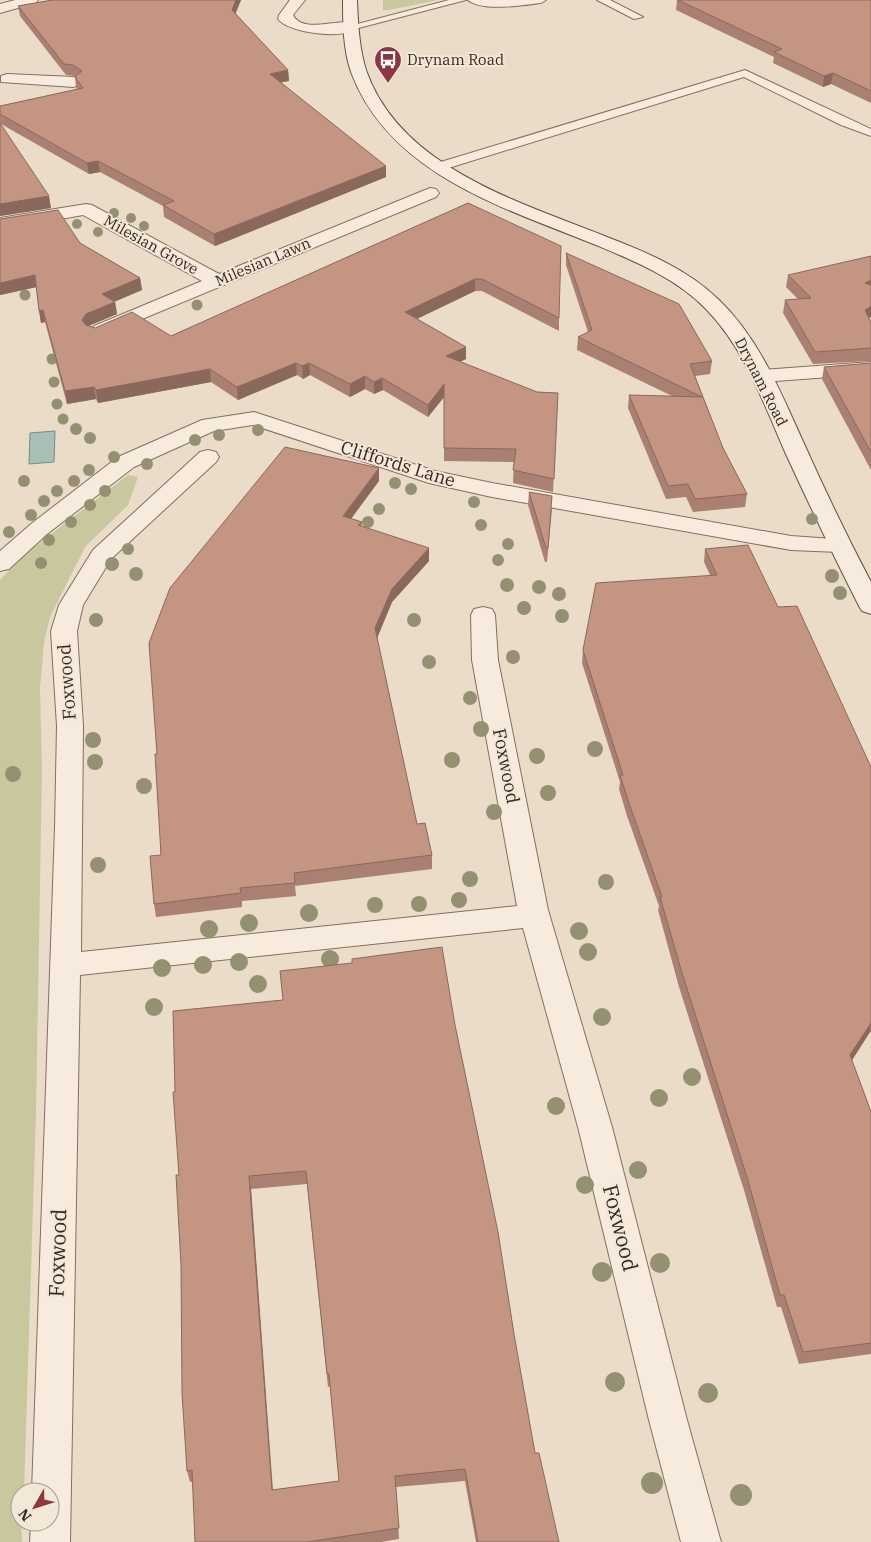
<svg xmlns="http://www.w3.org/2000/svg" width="871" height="1542" font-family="'IBM Plex Serif',serif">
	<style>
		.green { fill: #c8c79e }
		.water { fill: #aabfb6; stroke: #718d82 }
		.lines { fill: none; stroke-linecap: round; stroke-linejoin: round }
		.lane-casing { stroke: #856e60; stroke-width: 2 }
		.street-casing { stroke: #856e60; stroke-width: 2 }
		.secondary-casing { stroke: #675043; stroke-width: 2 }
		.lane { fill: #f6ebdc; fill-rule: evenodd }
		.street { fill: #f6ebdc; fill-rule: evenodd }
		.secondary { fill: #f6ebdc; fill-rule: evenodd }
		.tree { fill: #949072 }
		.wall { fill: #a98071; fill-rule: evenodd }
		.shaded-wall { fill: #8a685c }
		.building { fill: #c59583; stroke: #8a685c; fill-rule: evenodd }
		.labels { text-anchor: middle; stroke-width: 4; stroke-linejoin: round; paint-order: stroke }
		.far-poi-label { font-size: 15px; fill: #372922; stroke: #f3e7d8; text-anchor: start }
		.far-street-label { font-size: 15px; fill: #372922; stroke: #f3e7d8 }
		.street-label { font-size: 18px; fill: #372922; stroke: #f3e7d8 }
		.near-street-label { font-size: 21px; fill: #372922; stroke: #f3e7d8 }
	</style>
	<rect width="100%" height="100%" fill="#ebdcc9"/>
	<g class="green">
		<polygon points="383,0 438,0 389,10 383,10"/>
		<polygon points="128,475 138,477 128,505 85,547 50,617 44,642 40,688 42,770 36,1112 24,1492 20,1492 22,1542 0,1542 0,580 25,554"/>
	</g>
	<polygon class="water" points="55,431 54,462 29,464 30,433"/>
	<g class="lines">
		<defs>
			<g id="lane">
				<polygon points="449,0 466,0 351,30 346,27"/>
				<path d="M468 0H546L541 3C523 5 482 12 468 0Z"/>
				<polygon points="597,0 610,0 643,17 634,19"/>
				<polygon points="745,70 871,129 871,136 841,125 744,77 442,170 438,171 432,167 434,164"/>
			</g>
			<g id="street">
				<polygon points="15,0 38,0 36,3 0,13 0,4"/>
				<path d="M290 0H305L293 15C304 37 348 13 359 27 349 40 289 34 278 19L279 15Z"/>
				<polygon points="7,74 74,77 82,82 74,87 1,82 1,76"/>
				<polygon points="430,188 436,189 439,193 436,197 101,336 94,334 91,330 94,326 202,281 83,215 0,230 0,218 86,204 92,205 219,274"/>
				<polygon points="871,362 871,374 761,382 754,380 751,376 754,372 761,370"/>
				<polygon points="254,412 435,471 492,483 791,536 847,540 851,545 847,550 839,552 791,550 492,497 429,483 253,425 214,431 134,467 47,534 9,569 0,571 0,551 31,524 118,457 202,420"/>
				<polygon points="208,450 216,452 219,457 216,462 111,559 83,605 77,631 83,726 81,952 517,906 472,660 471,615 474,609 483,607 492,609 495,615 498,660 548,910 612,1127 687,1420 721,1542 681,1542 649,1420 578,1127 523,928 80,975 70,1542 30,1542 31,1522 50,1522 50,1492 32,1492 55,827 57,726 51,631 59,605 93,550 200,452"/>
			</g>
			<path id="secondary" d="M343 0H357C358 23 359 47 366 70 400 168 520 202 607 237 646 252 687 269 718 299 761 340 782 396 806 448 826 493 848 538 871 582V614L862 611 859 606C833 555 809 504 785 452 763 402 745 349 706 309 676 278 634 261 596 245 504 208 389 174 351 72 343 49 343 23 343 0Z"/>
		</defs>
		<use href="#lane" class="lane-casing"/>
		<use href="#street" class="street-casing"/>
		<use href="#secondary" class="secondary-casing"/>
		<use href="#lane" class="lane"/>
		<use href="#street" class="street"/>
		<use href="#secondary" class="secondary"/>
	</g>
	<g class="tree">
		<circle cx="114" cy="213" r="5"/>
		<circle cx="131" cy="218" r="5"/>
		<circle cx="77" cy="224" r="5"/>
		<circle cx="144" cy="226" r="5"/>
		<circle cx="98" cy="232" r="5"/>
		<circle cx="25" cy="295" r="5.5"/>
		<circle cx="197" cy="305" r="5.5"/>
		<circle cx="52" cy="359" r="5.5"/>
		<circle cx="54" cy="382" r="5.5"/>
		<circle cx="57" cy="404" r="5.5"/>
		<circle cx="63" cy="419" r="5.5"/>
		<circle cx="76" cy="429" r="6"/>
		<circle cx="258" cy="430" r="6"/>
		<circle cx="219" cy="435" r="6"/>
		<circle cx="90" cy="438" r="6"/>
		<circle cx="195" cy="440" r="6"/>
		<circle cx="114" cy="457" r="6"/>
		<circle cx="147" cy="464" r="6"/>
		<circle cx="89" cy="470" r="6"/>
		<circle cx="24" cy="481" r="6"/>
		<circle cx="74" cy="481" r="6"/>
		<circle cx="395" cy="483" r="6"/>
		<circle cx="411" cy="489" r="6"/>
		<circle cx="57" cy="491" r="6"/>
		<circle cx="105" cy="491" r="6"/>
		<circle cx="44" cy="501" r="6"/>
		<circle cx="474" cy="502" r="6"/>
		<circle cx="90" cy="505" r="6"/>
		<circle cx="379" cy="509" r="6"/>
		<circle cx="31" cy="515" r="6"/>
		<circle cx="812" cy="519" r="6"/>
		<circle cx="71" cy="522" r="6"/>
		<circle cx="368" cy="522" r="6"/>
		<circle cx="481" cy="525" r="6"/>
		<circle cx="9" cy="532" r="6"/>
		<circle cx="49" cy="540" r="6"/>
		<circle cx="508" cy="544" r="6"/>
		<circle cx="128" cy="549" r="6"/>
		<circle cx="498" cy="560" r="6"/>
		<circle cx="41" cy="563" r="6"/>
		<circle cx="112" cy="564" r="7"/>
		<circle cx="136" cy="574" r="7"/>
		<circle cx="832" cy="576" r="7"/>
		<circle cx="507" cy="585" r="7"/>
		<circle cx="539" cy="587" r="7"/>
		<circle cx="840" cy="593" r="7"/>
		<circle cx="559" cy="594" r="7"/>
		<circle cx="524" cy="608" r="7"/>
		<circle cx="562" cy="616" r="7"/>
		<circle cx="96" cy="620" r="7"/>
		<circle cx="414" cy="620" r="7"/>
		<circle cx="513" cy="657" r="7"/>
		<circle cx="429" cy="662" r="7"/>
		<circle cx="470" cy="698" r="7"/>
		<circle cx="481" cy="729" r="8"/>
		<circle cx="93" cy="740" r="8"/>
		<circle cx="595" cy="749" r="8"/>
		<circle cx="537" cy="756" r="8"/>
		<circle cx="452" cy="760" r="8"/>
		<circle cx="95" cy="762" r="8"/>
		<circle cx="13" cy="774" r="8"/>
		<circle cx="144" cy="786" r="8"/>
		<circle cx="548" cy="793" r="8"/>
		<circle cx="494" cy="812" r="8"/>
		<circle cx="98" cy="865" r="8"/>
		<circle cx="470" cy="879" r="8"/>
		<circle cx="606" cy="882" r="8"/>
		<circle cx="459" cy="900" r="8"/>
		<circle cx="419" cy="904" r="8"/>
		<circle cx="375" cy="905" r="8"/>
		<circle cx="309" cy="913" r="9"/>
		<circle cx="249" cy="923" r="9"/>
		<circle cx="209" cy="929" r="9"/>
		<circle cx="579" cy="931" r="9"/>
		<circle cx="588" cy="952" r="9"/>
		<circle cx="330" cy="959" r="9"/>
		<circle cx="239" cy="962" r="9"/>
		<circle cx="203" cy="965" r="9"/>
		<circle cx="162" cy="968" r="9"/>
		<circle cx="258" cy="984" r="9"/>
		<circle cx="154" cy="1007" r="9"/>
		<circle cx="602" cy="1017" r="9"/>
		<circle cx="692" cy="1077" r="9"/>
		<circle cx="659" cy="1098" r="9"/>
		<circle cx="556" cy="1106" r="9"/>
		<circle cx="638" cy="1170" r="9"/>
		<circle cx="585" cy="1185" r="9"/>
		<circle cx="660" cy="1263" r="10"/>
		<circle cx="602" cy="1272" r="10"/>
		<circle cx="615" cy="1382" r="10"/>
		<circle cx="708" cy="1393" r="10"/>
		<circle cx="652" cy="1483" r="11"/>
		<circle cx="741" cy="1495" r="11"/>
	</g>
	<g class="wall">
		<polygon points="52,0 241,0 235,13 288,70 289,81 281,82 386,177 215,246 164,217 163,206 100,172 89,174 1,124 51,208 0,216 0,106 77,89 76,88 75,77 76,76 66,75 20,16 18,6"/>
		<polygon points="677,0 871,0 871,103 831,84 823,87 773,63 774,57 676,10"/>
		<polygon points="468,203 559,318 559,331 482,291 475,291 417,319 466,347 466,359 460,362 537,392 558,393 553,492 513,483 514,462 444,461 444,397 428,417 383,390 374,394 365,389 350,397 310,375 303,379 297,375 238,400 211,382 98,403 96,399 67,404 45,322 41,323 36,287 0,295 80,243 140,278 142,290 114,302 115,302 117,314 89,326 95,328 171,336"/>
		<polygon points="566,253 712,361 710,374 695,376 723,448 747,494 745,507 693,512 686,497 666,499 628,408 629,395 672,396 577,350 578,337 588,332 566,265"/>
		<polygon points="788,275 869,318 871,322 871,361 813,364 783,313 785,300 798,299 786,287"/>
		<polygon points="871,363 871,470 822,379 824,367"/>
		<polygon points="379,481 351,519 362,522 362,526 429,561 392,602 377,637 417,824 432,855 432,869 295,886 296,896 242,901 242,907 156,917 154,904 161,855 157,754"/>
		<polygon points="529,492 552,509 547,562 545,562 528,505"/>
		<polygon points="705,549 778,607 871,767 871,1032 870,1032 852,1060 871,1112 871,1354 799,1364 781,1307 777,1307 744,1190 679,987 658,910 659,906 627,816 619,789 620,782 582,663 583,650 710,575 704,562"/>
		<path d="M283 1000 455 1025 535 1453 559 1542H476L465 1481 396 1487 399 1539 381 1542H195L193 1482H190L187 1471 179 1175 175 1092ZM307 1184 328 1387 330 1386 339 1481 273 1490 251 1189Z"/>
	</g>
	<g class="shaded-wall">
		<polygon points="236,0 241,0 233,20 232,10"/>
		<polygon points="288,70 289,81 271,84 270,74"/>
		<polygon points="833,73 831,84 823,87 824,76"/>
		<polygon points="98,161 100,172 89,174 87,163"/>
		<polygon points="386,166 386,177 215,246 214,234"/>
		<polygon points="49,196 51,208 0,216 0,204"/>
		<polygon points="35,275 37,287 0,295 0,283"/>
		<polygon points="140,278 142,290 104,306 102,294"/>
		<polygon points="475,279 475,291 406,324 405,312"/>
		<polygon points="871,280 871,291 865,283"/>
		<polygon points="115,302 117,314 88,326 84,332 82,320 86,314"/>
		<polygon points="871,306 871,317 862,322 865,310"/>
		<polygon points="43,310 45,322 41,323 39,311"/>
		<polygon points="466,347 466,359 446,368 446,356"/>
		<polygon points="296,363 297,375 238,400 237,387"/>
		<polygon points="309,363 310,375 303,379 302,366"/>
		<polygon points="210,369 211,382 98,403 96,390"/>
		<polygon points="365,376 365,389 350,397 350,384"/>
		<polygon points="382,378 383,390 374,394 374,382"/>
		<polygon points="444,384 444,397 428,417 428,405"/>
		<polygon points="94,387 96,399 67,404 65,391"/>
		<polygon points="379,468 379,481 343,529 343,516"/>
		<polygon points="429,548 429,561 392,602 376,641 375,628 392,589"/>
		<polygon points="871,1023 870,1032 847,1068 850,1055"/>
		<polygon points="249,1176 251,1189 273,1501 272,1490"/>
	</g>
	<g class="building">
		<polygon points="52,0 236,0 232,10 288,70 270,74 386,166 214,234 163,205 174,201 98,161 87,163 0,114 0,106 83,88 75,77 82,71 73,65 64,64 18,6"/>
		<polygon points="678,0 871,0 871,91 833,73 824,76 774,52 782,49"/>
		<polygon points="0,123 49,196 0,204"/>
		<polygon points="468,203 561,246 559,318 482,279 475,279 405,312 466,347 446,356 537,392 558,393 554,479 513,470 516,449 444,448 444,384 428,405 382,378 374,382 365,376 350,384 309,363 302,366 296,363 237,387 210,369 96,390 94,387 65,391 43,310 39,311 35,275 0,283 0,219 58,210 80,243 140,278 102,294 115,302 86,314 82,320 86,325 95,328 132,312 171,336"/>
		<polygon points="566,253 679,304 712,361 690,364 723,448 747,494 695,499 688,484 668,486 629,395 702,397 578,337 592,330"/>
		<polygon points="871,256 871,280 865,283 871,285 871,306 865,310 871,322 871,348 815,352 785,300 811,298 788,275"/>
		<polygon points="871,363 871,452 824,367"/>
		<polygon points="285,447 379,468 343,516 362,522 358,525 429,548 392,589 375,628 417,824 425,823 432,855 294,873 295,883 240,888 241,893 154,904 150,856 161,855 155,754 157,754 149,643 170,588"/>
		<polygon points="529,492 552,496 548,548 546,548"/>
		<polygon points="748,545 778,607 797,606 871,767 871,1023 850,1055 871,1112 871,1343 803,1352 784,1295 780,1295 747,1177 682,973 660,897 662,897 629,803 620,775 623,775 583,650 596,583 717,575 705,549"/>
		<path d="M442 947 455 1025 498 1232 514 1334 535 1453H539L559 1542H478L465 1469 395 1476 399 1528 307 1542H195L192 1470 187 1471 182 1393 181 1265 176 1175H179L173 1092H175L173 1011 283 1000 280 971 352 963V959ZM306 1171 327 1374H329L339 1481 272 1490 249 1176Z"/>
	</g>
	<defs>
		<symbol id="bus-pin" viewBox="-11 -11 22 30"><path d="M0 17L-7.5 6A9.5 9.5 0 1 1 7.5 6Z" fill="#8e3542" stroke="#f3e7d8"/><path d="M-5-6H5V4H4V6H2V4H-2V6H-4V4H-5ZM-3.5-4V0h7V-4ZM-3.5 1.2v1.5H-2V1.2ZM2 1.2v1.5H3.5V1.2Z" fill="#fff"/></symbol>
	</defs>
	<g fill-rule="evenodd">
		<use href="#bus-pin" x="372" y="44" width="32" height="43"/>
	</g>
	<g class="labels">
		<g class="far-poi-label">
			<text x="407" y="65">Drynam Road</text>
		</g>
		<g class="far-street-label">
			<text transform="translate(151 245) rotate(29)" y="5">Milesian Grove</text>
			<text transform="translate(263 262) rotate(-23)" y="5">Milesian Lawn</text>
			<text transform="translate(761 382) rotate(63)" y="5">Drynam Road</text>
		</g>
		<g class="street-label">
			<text transform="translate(398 464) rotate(17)" y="6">Cliffords Lane</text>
			<text transform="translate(67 682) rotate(-94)" y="6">Foxwood</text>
			<text transform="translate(506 766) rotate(79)" y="6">Foxwood</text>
		</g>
		<g class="near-street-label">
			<text transform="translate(620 1228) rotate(76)" y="7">Foxwood</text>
			<text transform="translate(58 1253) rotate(-88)" y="7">Foxwood</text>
		</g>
	</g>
	<g transform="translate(35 1507) rotate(231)"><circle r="24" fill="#f3e7d8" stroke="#a89b8f"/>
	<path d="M0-4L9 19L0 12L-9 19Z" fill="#8e3542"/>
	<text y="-8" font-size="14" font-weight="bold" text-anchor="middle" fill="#372922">N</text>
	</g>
</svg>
